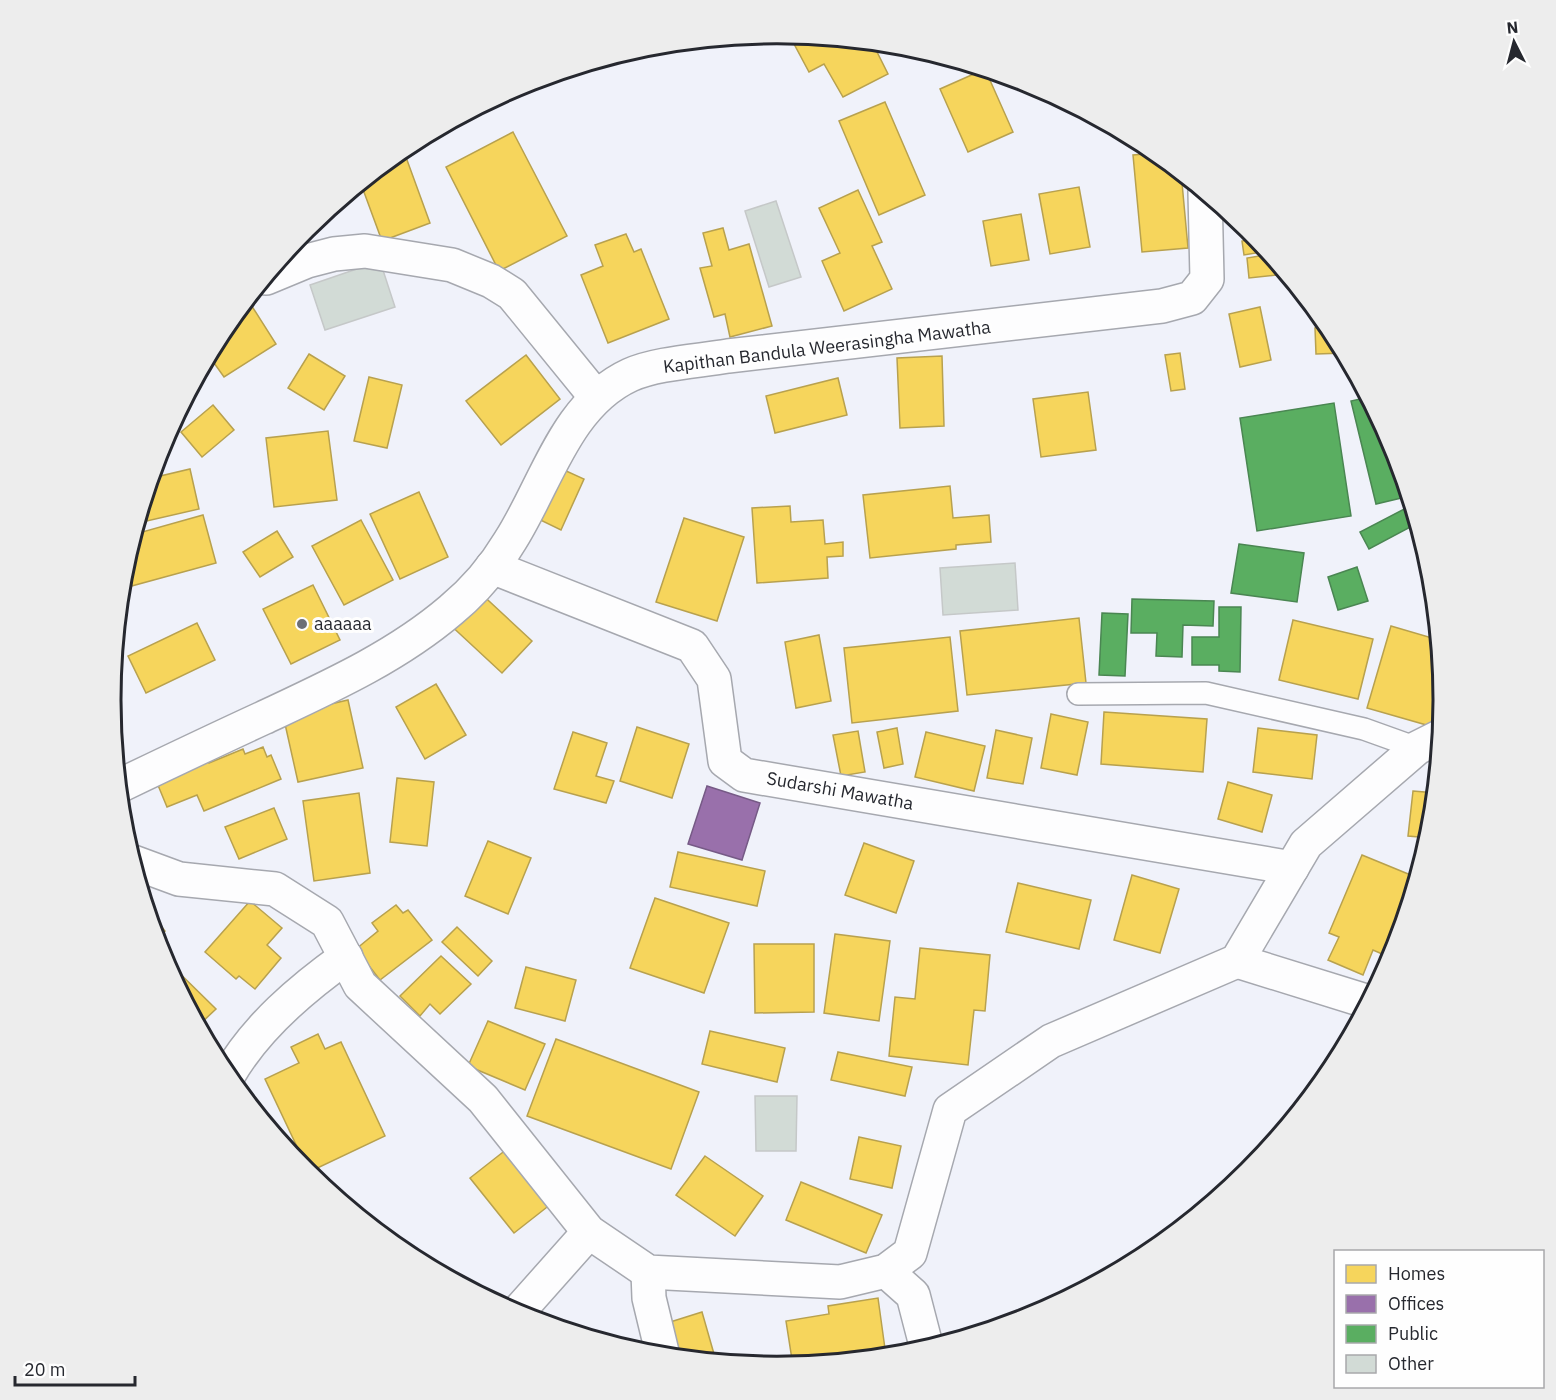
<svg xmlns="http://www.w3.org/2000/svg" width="1556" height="1400" font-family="'IBM Plex Sans',sans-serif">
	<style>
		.homes { fill: #f6d55c; stroke: #b8a14e; stroke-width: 1.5 }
		.offices { fill: #9970ab; stroke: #765a86; stroke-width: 1.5 }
		.public { fill: #5aae61; stroke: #4a8652; stroke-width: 1.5 }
		.building { fill: #d2dbd6; stroke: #c5c8c8; stroke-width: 1.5 }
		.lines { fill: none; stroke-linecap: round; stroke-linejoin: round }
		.service-casing { stroke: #a6a8af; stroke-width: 24 }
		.minor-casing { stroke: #a6a8af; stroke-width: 36 }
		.service { stroke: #fdfdfe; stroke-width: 21 }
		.minor { stroke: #fdfdfe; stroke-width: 33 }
		.poi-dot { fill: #6d6f76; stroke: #fefefe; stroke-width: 2 }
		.labels { text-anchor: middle; stroke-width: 6; stroke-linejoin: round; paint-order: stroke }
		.street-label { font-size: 18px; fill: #26282f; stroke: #fefefe }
		.poi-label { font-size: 18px; fill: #26282f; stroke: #fefefe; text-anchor: start }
		.rim { fill: none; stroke: #26282f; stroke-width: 3 }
	</style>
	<rect width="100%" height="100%" fill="#f0f2fa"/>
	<g class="homes">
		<polygon points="804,36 872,42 888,74 843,97 824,64 809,72 793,42"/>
		<polygon points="985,69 1013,132 968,152 940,89"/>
		<polygon points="885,102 925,195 879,215 839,121"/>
		<polygon points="513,132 567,236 499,271 446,167"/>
		<polygon points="403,149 430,223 382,241 361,184"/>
		<polygon points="1157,153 1181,172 1188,248 1142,252 1133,155"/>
		<polygon points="1079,187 1090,247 1050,254 1039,194"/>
		<polygon points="858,190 882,242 872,246 892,289 844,311 822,261 840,253 819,208"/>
		<polygon points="1225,208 1237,218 1226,219"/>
		<polygon points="1021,214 1029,260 991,266 983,221"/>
		<polygon points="723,228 729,250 749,244 772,326 730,337 725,314 714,317 700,268 712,266 703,233"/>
		<polygon points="626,234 634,252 641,249 669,319 608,343 581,275 603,266 595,245"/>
		<polygon points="1258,238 1268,251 1244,255 1242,241"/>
		<polygon points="1271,254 1287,274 1249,278 1247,258"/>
		<polygon points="248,300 276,344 224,377 209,356 224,329"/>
		<polygon points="1260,307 1271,360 1240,367 1229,314"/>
		<polygon points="1331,327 1345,353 1316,354 1315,328"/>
		<polygon points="1180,353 1185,389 1171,391 1165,355"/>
		<polygon points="309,354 345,376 324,410 288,388"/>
		<polygon points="526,355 560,399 501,445 466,401"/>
		<polygon points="942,356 944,426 900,428 897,358"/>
		<polygon points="369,377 402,385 387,448 354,441"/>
		<polygon points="838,378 847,415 775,433 766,396"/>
		<polygon points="1088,392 1096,450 1041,457 1033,399"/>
		<polygon points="213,405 234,430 202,457 181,432"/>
		<polygon points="328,431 337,500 274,507 266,438"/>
		<polygon points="553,465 584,479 561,530 530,515"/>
		<polygon points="190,469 199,509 138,523 152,478"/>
		<polygon points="950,486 953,518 989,515 991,542 956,545 956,549 870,558 863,495"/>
		<polygon points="419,492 448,557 400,579 370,514"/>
		<polygon points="790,506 791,522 823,520 825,544 843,542 843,556 827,557 828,578 757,583 752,508"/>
		<polygon points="203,515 216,563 128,587 124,570 135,534"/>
		<polygon points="684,518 744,537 717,621 656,602"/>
		<polygon points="361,520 393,580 344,605 312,546"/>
		<polygon points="277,531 293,557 260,577 243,552"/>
		<polygon points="313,585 340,640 291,664 263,609"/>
		<polygon points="476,589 532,641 502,673 446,621"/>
		<polygon points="1079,618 1086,683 967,695 960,631"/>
		<polygon points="1293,620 1373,639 1358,699 1279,680"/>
		<polygon points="197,623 215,660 146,693 128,656"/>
		<polygon points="1391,626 1439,640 1443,681 1430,726 1367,708"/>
		<polygon points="819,635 831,701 796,708 785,642"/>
		<polygon points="950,637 958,711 852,723 844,648"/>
		<polygon points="436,684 466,735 425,759 396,707"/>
		<polygon points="348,700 363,768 298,782 283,715"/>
		<polygon points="1104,712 1207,719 1203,772 1101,764"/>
		<polygon points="1051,714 1088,722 1077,775 1041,768"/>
		<polygon points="637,727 689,744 672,798 620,781"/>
		<polygon points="897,728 903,764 884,768 877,732"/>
		<polygon points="1258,728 1317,735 1312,779 1253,772"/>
		<polygon points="996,730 1032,738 1023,784 987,778"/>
		<polygon points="858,731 865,772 841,776 833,735"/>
		<polygon points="573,732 607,743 596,776 614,781 606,803 554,789"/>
		<polygon points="926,732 985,746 974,791 915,777"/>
		<polygon points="263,747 267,757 271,755 281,779 204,811 197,795 167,807 155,778 205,756 209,763 243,749 245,754"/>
		<polygon points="397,778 434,782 427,846 390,842"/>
		<polygon points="1228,782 1272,795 1262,832 1218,819"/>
		<polygon points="1413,791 1436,793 1430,838 1408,836"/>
		<polygon points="359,793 370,873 314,881 303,801"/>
		<polygon points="274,808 287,839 239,859 225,827"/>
		<polygon points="488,841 531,858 508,914 465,896"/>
		<polygon points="864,843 914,861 896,913 845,895"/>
		<polygon points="678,852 765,871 757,906 670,887"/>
		<polygon points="1362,855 1418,878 1406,917 1389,957 1373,950 1363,975 1328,960 1339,937 1329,933"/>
		<polygon points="1132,875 1179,889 1160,953 1114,940"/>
		<polygon points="1018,883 1091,900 1079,949 1006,932"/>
		<polygon points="655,898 729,923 704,993 630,968"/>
		<polygon points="250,901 282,928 267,945 281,958 255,989 239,976 236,979 205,952"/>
		<polygon points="396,905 403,913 408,910 432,940 380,980 356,949 378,931 372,923"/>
		<polygon points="147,908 165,931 156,937"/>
		<polygon points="457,927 492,961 478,976 442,942"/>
		<polygon points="835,934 890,941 879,1021 824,1013"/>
		<polygon points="754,944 814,944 814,1012 755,1013"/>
		<polygon points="920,948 990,955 985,1011 974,1010 968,1065 889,1056 895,997 915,999"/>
		<polygon points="441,956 471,984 440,1014 430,1004 420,1016 400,996"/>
		<polygon points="163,957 216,1009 199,1025"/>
		<polygon points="526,967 576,980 565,1021 515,1008"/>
		<polygon points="488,1021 545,1044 525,1090 468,1066"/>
		<polygon points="710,1031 785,1048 777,1082 702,1064"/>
		<polygon points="318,1034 325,1049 341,1042 385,1136 309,1172 265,1079 299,1063 291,1047"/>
		<polygon points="556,1039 699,1092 671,1169 527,1116"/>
		<polygon points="838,1052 912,1067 905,1096 831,1080"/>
		<polygon points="859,1137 901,1146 892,1188 850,1179"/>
		<polygon points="507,1149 551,1204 514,1233 470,1178"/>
		<polygon points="705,1156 763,1196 735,1236 676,1195"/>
		<polygon points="801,1182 882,1215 866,1253 786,1220"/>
		<polygon points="878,1298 886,1356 793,1366 786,1321 829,1314 828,1306"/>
		<polygon points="702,1312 716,1361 677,1357 667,1323"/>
	</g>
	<polygon class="offices" points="707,786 760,803 742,860 688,844"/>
	<g class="public">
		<polygon points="1369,397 1394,445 1410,496 1376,504 1351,401"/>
		<polygon points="1334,403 1351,516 1257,531 1240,418"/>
		<polygon points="1412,505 1418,523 1369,549 1360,532"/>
		<polygon points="1239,544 1304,553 1297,602 1231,593"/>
		<polygon points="1357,567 1368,601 1338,610 1328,577"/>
		<polygon points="1132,599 1214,601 1213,626 1183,625 1182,657 1156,656 1157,633 1131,633"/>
		<polygon points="1219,607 1241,607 1240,672 1219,671 1219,665 1192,665 1192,637 1219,637"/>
		<polygon points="1102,613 1128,614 1125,676 1099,675"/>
	</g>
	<g class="building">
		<polygon points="776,201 801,277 769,287 745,211"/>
		<polygon points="380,261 395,307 325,330 310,285"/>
		<polygon points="1015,563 1018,610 943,615 940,568"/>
		<polygon points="755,1096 797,1096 796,1151 756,1151"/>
	</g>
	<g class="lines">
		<defs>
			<polyline id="service" points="1078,694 1206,693 1364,729 1417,748"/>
			<g id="minor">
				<polyline points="266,278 307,261 334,254 365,251 452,265 491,281 512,294 596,397"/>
				<polyline points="492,567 692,646 714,679 725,761 744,775 1292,868"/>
				<path d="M119 786C167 763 215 740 263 718 329 687 396 657 451 610 474 591 495 566 510 541 546 485 565 405 630 375 657 363 699 361 728 356L1162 306 1192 298 1207 279 1205 192"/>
				<polyline points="133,862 179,879 275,889 327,922 360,985 483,1099 589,1232 648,1272 840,1282 886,1271 910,1253 950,1110 1051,1041 1237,961 1306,844 1417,748 1441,736"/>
				<polyline points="1237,961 1369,1002"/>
				<path d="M228 1076C255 1028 301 989 346 957"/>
				<polyline points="886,1271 913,1295 927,1349"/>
				<polyline points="648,1272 649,1298 663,1356"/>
				<polyline points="517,1313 589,1232"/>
			</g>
		</defs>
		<use href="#service" class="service-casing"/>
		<use href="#minor" class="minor-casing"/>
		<use href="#service" class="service"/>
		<use href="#minor" class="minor"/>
	</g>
	<circle class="poi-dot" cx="302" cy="624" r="6"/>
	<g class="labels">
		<g class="street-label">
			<text transform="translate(827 347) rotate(-7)" y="6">Kapithan Bandula Weerasingha Mawatha</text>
			<text transform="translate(840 791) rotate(10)" y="6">Sudarshi Mawatha</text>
		</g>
		<g class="poi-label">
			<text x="314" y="630">aaaaaa</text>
		</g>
	</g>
	<path d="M0 0H1556V1400H0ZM121 700a656 656 0 1 1 1312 0a656 656 0 1 1-1312 0Z" fill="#ededed" fill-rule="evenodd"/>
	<path class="rim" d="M121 700a656 656 0 1 1 1312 0a656 656 0 1 1-1312 0Z"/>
	<rect x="1334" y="1250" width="210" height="138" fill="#fefefe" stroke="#a8a8ab" stroke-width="1.5"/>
	<rect x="1346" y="1265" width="30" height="18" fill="#f6d55c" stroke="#a8a8ab" stroke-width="1.5"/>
	<text x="1388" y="1280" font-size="18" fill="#26282f">Homes</text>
	<rect x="1346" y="1295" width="30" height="18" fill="#9970ab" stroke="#a8a8ab" stroke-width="1.5"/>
	<text x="1388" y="1310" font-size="18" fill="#26282f">Offices</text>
	<rect x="1346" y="1325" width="30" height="18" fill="#5aae61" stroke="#a8a8ab" stroke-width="1.5"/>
	<text x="1388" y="1340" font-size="18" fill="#26282f">Public</text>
	<rect x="1346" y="1355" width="30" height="18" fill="#d2dbd6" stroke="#a8a8ab" stroke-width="1.5"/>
	<text x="1388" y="1370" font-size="18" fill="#26282f">Other</text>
	<g transform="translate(1514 42) rotate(354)" stroke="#fefefe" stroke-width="4.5" paint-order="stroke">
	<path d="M0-4.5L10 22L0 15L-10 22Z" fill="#26282f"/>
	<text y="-9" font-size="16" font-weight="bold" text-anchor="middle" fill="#26282f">N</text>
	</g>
	<path d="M15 1376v9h120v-9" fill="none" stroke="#26282f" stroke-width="3"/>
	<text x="24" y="1376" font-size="18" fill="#26282f" stroke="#fefefe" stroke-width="4.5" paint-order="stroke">20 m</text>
</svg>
